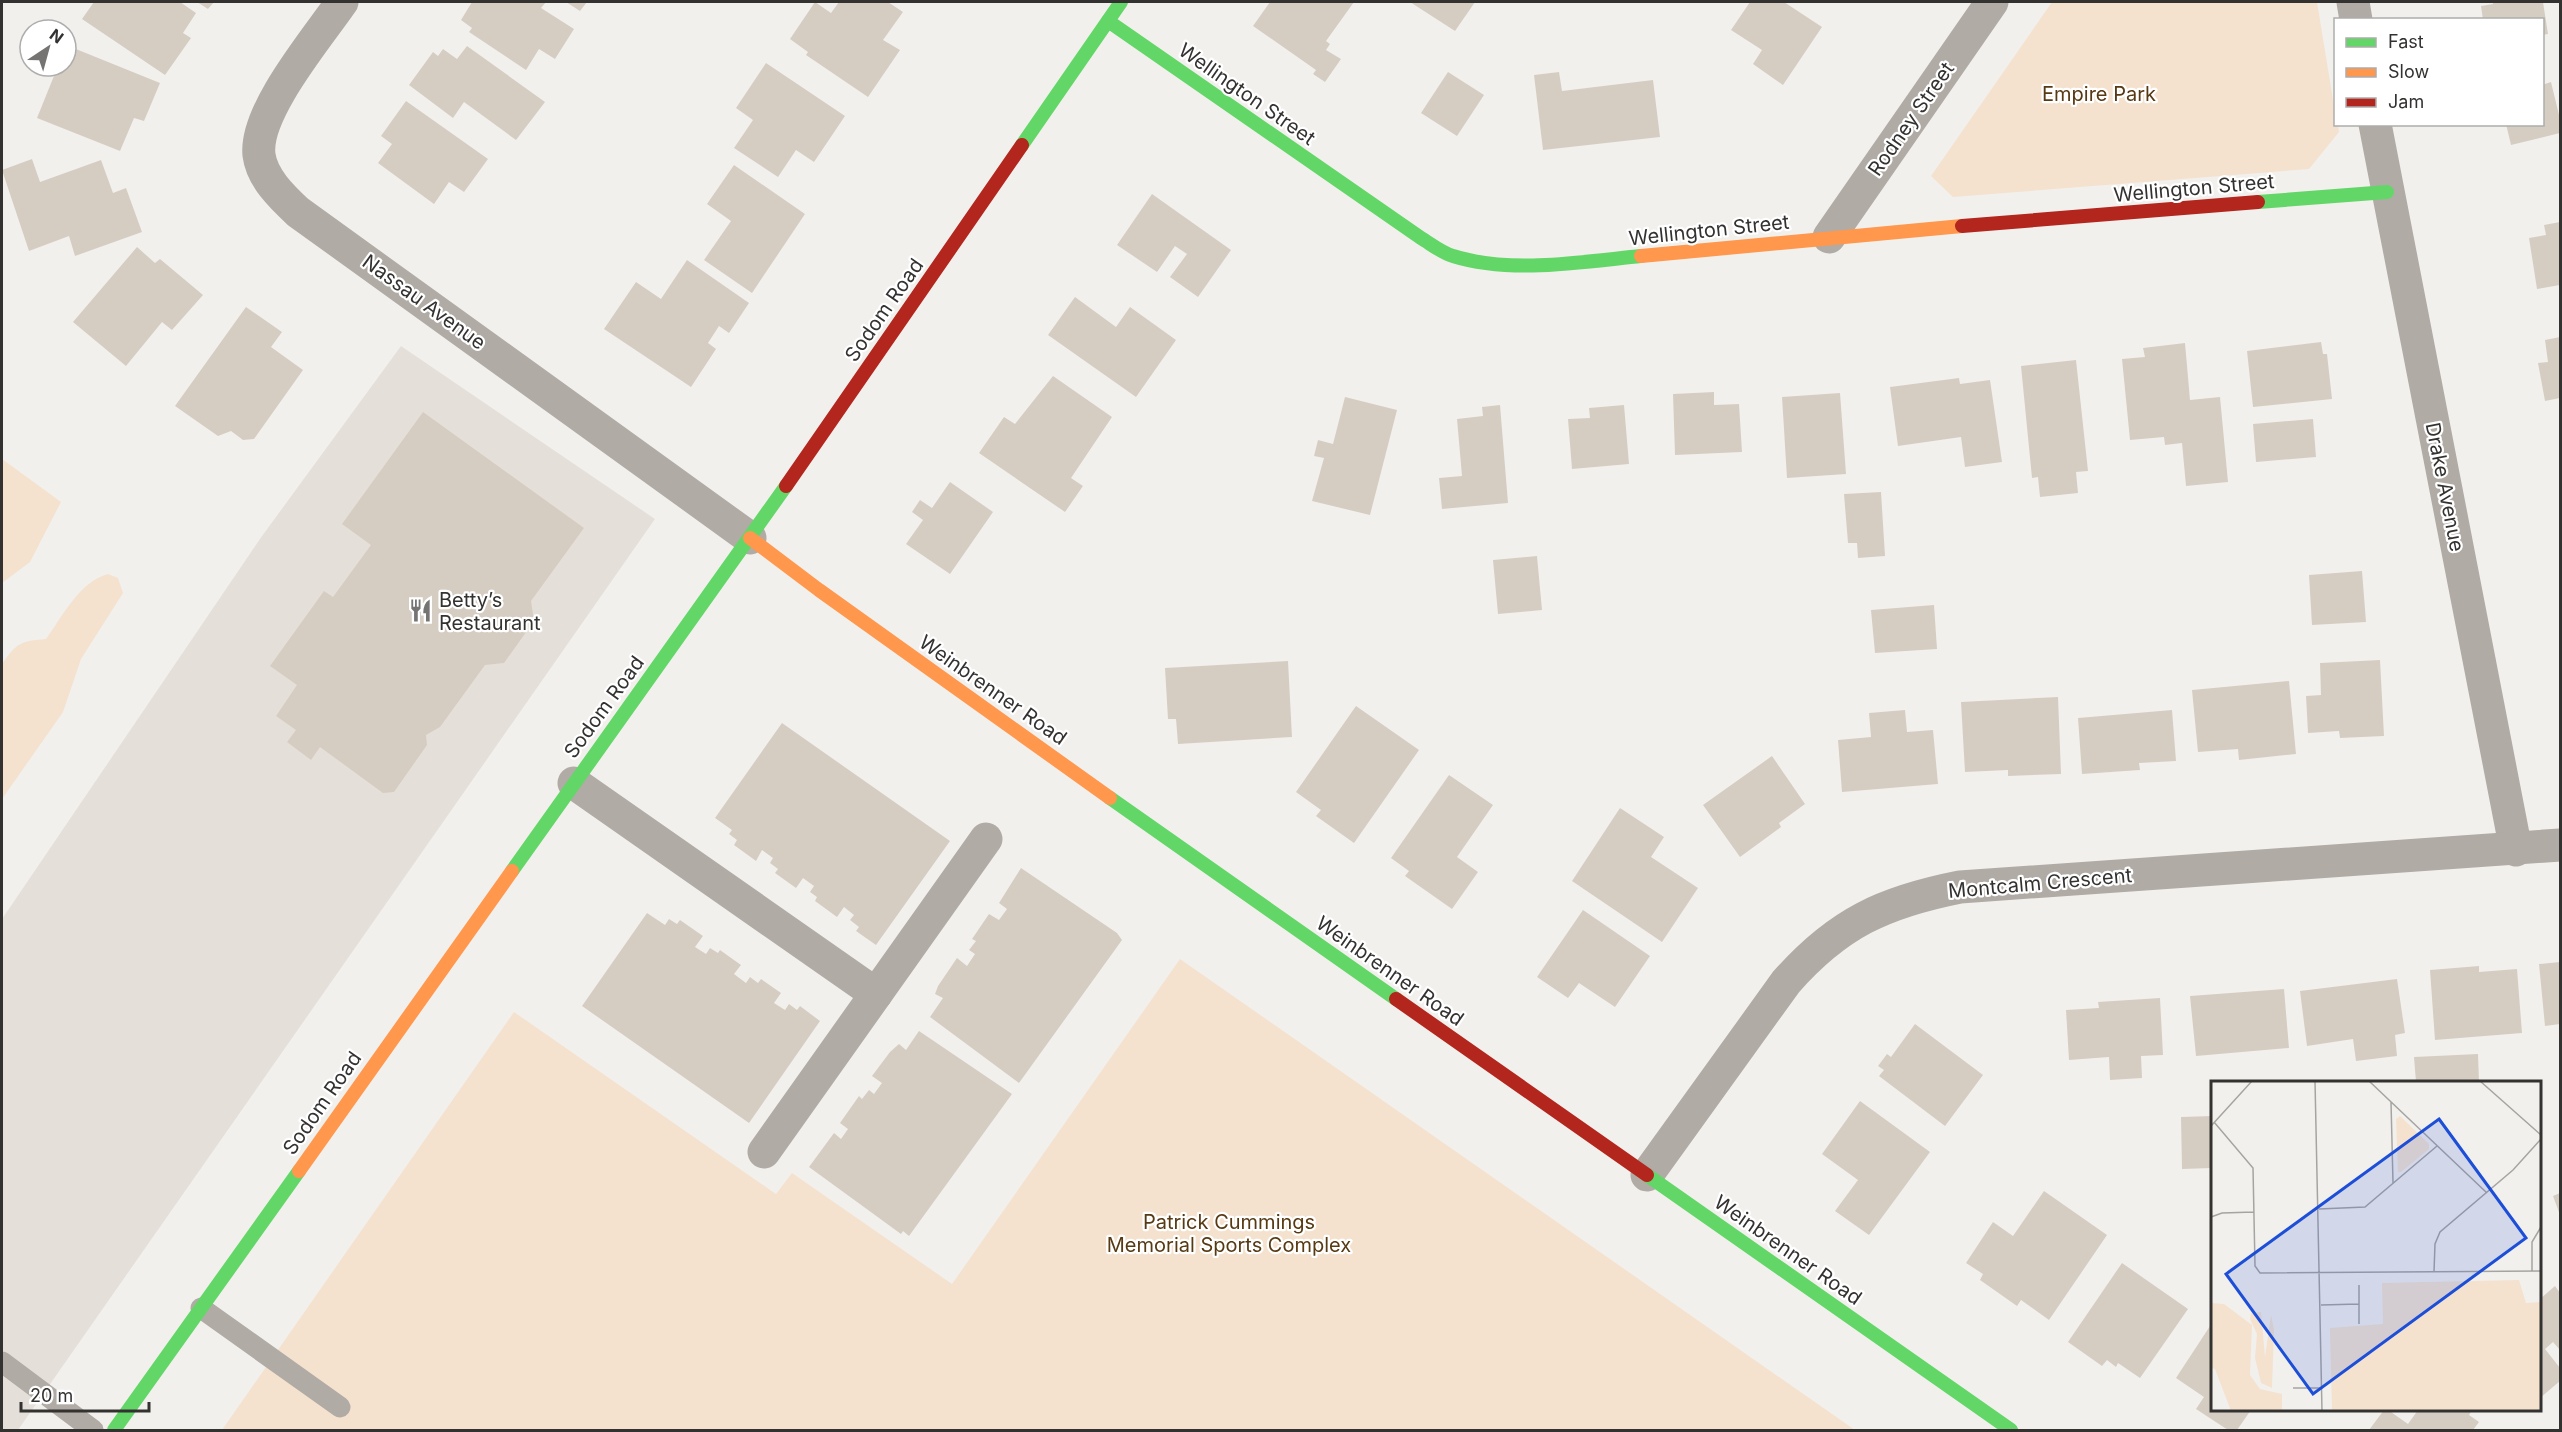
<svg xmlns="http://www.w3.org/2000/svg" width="2562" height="1432" font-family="Inter,sans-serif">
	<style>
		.built { fill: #e5dfd9 }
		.green { fill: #f4e2cf }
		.building { fill: #d6cdc2 }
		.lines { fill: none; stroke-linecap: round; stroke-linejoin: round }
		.lane { stroke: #b1aba5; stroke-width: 21 }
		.street { stroke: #b1aba5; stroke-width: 33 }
		.fast { stroke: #63d668; stroke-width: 14 }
		.slow { stroke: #ff974d; stroke-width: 14 }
		.jam { stroke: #b3261e; stroke-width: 14 }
		.labels { text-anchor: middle; stroke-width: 4.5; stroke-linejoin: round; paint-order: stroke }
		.street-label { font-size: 20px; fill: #333231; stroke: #fff }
		.park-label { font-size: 20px; fill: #573912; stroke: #fff }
		.poi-label { font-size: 20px; fill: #333231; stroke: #fff; text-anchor: start }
		.inset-road { fill: none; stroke: #a6a4a2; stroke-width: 1.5 }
		.view { fill: #1d4ed8; fill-opacity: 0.15; stroke: #1d4ed8; stroke-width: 3 }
		.inset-edge { fill: none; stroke: #333231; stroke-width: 3 }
	</style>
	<rect width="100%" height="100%" fill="#f2f0ed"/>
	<polygon class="built" points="401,346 655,519 18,1430 2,1430 2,919 262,536"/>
	<g class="green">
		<polygon points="2052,2 2317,2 2335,112 2336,124 2338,125 2339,132 2309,169 1953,197 1931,176"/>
		<polygon points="2,459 61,502 30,562 2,583"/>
		<path d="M108 574 118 578 123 593 81 659 63 712 2 799V664C17 643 20 641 46 639 62 617 80 581 108 574Z"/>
		<polygon points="1180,959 1855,1430 222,1430 514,1012 776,1194 792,1173 952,1284"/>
	</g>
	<g class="building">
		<polygon points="94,2 180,2 196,13 183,33 191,38 165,75 82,19"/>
		<polygon points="197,2 214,2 208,9"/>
		<polygon points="472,2 546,2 541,8 574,29 555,59 539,49 526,70 469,32 472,28 461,20"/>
		<polygon points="566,2 587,2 580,11"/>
		<polygon points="815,2 831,13 839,2 888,2 903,12 883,40 900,50 868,97 806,55 808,52 790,39"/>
		<polygon points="1270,2 1354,2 1326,41 1330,44 1326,50 1341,59 1325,82 1313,74 1316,70 1253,26"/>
		<polygon points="1410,2 1475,2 1455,31"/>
		<polygon points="1750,2 1784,2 1822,27 1783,85 1753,64 1762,50 1731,30"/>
		<polygon points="2493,2 2543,2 2548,34 2542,35 2542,20 2483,20 2481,6 2493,4"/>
		<polygon points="66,45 160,83 144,121 134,118 120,151 37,118 58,66 66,66"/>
		<polygon points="467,46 545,102 516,140 464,102 453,118 409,85 433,52 438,56 443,49 457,59"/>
		<polygon points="766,63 845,116 814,162 796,150 778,177 734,148 753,120 736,108"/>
		<polygon points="1448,72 1484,95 1457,136 1421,113"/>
		<polygon points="1559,72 1562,91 1653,80 1660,137 1543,150 1534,75"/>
		<polygon points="2551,82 2560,119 2560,133 2511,145 2506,124 2542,124 2542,85"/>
		<polygon points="406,101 488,159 464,192 449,182 434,204 378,163 392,144 381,136"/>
		<polygon points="32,159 40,182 101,160 113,193 126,188 142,232 75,256 69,236 29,251 2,170"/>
		<polygon points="734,165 805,214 752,293 704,260 731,221 707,204"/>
		<polygon points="1152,194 1231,250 1198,297 1170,277 1187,254 1175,246 1157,272 1117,245"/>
		<polygon points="2560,222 2560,285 2537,289 2529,238 2546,235 2544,225"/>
		<polygon points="137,247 155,263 160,259 203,295 172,330 162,322 126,366 73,322"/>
		<polygon points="687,260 749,303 729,333 719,326 708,343 716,349 691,387 604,329 636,282 661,299"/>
		<polygon points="1075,297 1116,327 1130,307 1176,340 1136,397 1048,335"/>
		<polygon points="246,307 282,332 271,347 303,370 254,439 243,440 231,431 218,436 175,406"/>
		<polygon points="2560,337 2560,398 2545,401 2538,363 2548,362 2545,340"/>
		<polygon points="2321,342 2323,354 2327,354 2332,399 2253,407 2247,351"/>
		<polygon points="2185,343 2190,400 2220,397 2228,482 2186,486 2182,443 2165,445 2164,437 2130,440 2122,359 2145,357 2143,348"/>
		<polygon points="2076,360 2088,471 2076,472 2078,493 2040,497 2038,477 2032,478 2021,366"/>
		<polygon points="1053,376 1112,417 1071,478 1083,486 1065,512 979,453 1004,417 1015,424"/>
		<polygon points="1959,378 1960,384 1990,380 2002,462 1965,467 1961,437 1898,446 1890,387"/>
		<polygon points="1714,392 1714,405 1739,404 1742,452 1675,455 1673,394"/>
		<polygon points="1840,393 1846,474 1787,478 1782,397"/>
		<polygon points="1345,397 1397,410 1370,515 1312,501 1324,458 1314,456 1318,440 1333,444"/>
		<polygon points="1500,405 1508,503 1442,509 1439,478 1462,476 1457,419 1483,416 1482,407"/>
		<polygon points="1624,405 1629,464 1572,469 1568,419 1590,418 1589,408"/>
		<polygon points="423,412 584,528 531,601 534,621 504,663 485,665 440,727 426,735 427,745 394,792 383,793 320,747 311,760 287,742 296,730 276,716 297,685 270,666 324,591 333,597 371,545 342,524"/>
		<polygon points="2313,419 2316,457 2256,462 2253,424"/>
		<polygon points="950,482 993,512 950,574 906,544 923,520 912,512 920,500 932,508"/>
		<polygon points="1881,492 1885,556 1858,558 1857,543 1848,543 1844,494"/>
		<polygon points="1537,556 1542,610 1498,614 1493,560"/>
		<polygon points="2362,571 2366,622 2312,625 2309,575"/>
		<polygon points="1934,605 1937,649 1875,653 1871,610"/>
		<polygon points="2380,660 2384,736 2340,738 2339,731 2308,733 2306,696 2321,695 2320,663"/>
		<polygon points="1288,661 1292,737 1178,744 1176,719 1168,719 1165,668"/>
		<polygon points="2289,681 2296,754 2239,760 2238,749 2198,752 2192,690"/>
		<polygon points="2058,697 2061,774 2008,776 2008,770 1965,772 1961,702"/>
		<polygon points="1356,706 1419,750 1354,843 1316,816 1321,810 1296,792"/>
		<polygon points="1905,710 1907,732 1933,730 1938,784 1842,792 1838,740 1871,737 1869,713"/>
		<polygon points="2172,710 2176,761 2139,763 2140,770 2082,774 2078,718"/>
		<polygon points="782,723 950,841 876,945 856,931 859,927 850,920 854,915 844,907 837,917 815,901 817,897 810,892 814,886 803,878 796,888 775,873 778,869 770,863 773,858 762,850 756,861 734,845 737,840 729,834 732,830 715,818"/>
		<polygon points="1772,756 1805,804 1779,823 1781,827 1740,857 1703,805"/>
		<polygon points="1449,775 1493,805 1457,857 1478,872 1452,909 1405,876 1409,871 1391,858"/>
		<polygon points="1620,808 1664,837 1651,857 1698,888 1662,942 1572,881"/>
		<polygon points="1021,868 1117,933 1122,940 1019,1083 930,1017 943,998 935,994 938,986 957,958 967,966 975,954 969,950 976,941 972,939 989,914 999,920 1007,909 999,903"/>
		<polygon points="1583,910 1650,956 1615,1007 1579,983 1568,998 1537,977"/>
		<polygon points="647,913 665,925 669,919 677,924 680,920 703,936 695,947 706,954 710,948 718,953 720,950 741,965 734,974 746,983 750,977 758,983 761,979 781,993 774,1003 785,1010 789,1004 797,1010 800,1006 820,1021 749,1123 582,1006"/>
		<polygon points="2560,962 2560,1024 2545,1026 2539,964"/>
		<polygon points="2479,966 2479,972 2517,969 2522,1033 2435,1040 2430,970"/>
		<polygon points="2397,979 2405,1033 2395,1035 2397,1056 2356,1061 2353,1039 2307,1046 2300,991"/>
		<polygon points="2284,989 2289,1048 2196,1056 2190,996"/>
		<polygon points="2160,998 2163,1055 2141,1056 2142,1078 2110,1080 2109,1057 2069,1060 2066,1010 2099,1008 2098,1002"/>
		<polygon points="1915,1024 1983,1075 1945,1126 1879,1076 1884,1070 1878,1066 1887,1054 1891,1057"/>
		<polygon points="919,1031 1012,1094 909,1236 903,1231 901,1234 809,1167 834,1133 841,1139 848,1129 840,1123 859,1096 862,1099 869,1090 874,1094 882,1083 872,1076 890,1052 899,1044 906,1050"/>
		<polygon points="2478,1054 2479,1082 2416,1082 2414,1057"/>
		<polygon points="1860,1101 1930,1152 1869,1235 1835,1211 1858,1180 1822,1154"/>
		<polygon points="2212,1116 2212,1168 2182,1169 2181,1117"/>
		<polygon points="2044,1191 2107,1235 2049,1320 2021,1300 2017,1306 1980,1280 1983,1274 1966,1263 1993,1222 2013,1236"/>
		<polygon points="2560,1193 2560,1215 2553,1196"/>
		<polygon points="2122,1263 2188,1309 2140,1378 2118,1363 2116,1367 2107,1360 2102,1366 2068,1342"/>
		<polygon points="2555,1286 2560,1293 2560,1350 2553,1342 2545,1349 2560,1368 2560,1381 2540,1398 2540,1299"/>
		<polygon points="2212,1323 2212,1410 2251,1410 2237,1430 2228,1430 2196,1409 2204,1397 2176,1378"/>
		<polygon points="2384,1410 2388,1410 2408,1424 2418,1410 2472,1410 2469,1415 2479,1422 2473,1430 2369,1430"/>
	</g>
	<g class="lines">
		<g class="lane">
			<polyline points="201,1308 340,1407"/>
			<polyline points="2,1362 93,1430"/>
		</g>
		<g class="street">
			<path d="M342 2C318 37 254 112 259 155 262 178 282 197 298 212L750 538"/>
			<polyline points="2353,2 2356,20"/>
			<polyline points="2375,124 2516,850"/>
			<polyline points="1829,237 1992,2"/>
			<polyline points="574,783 876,994"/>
			<polyline points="764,1152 986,839"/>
			<path d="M1647 1175 1786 982C1838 923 1884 902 1960 887L2560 845"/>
		</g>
		<g class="fast">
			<path d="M1108 21 1421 238C1431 244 1442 253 1453 256 1510 274 1582 262 1641 256"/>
			<polyline points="1022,145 1121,2"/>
			<polyline points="2258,202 2387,192"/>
			<polyline points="1110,798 1396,999"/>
			<polyline points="512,871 786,486"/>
			<polyline points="1647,1175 2011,1430"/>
			<polyline points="114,1430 299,1171"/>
		</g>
		<g class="slow">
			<polyline points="1641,256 1962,226"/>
			<polyline points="750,538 819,590 1110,798"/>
			<polyline points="299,1171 512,871"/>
		</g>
		<g class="jam">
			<polyline points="1962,226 2258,202"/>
			<polyline points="786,486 1022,145"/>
			<polyline points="1396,999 1647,1175"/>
		</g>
	</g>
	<defs>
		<symbol id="restaurant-bare" viewBox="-9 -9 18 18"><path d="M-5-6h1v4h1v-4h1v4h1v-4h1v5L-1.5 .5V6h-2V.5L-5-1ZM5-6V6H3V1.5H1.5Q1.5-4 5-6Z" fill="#767473" stroke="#fff" stroke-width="2.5" paint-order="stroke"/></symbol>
	</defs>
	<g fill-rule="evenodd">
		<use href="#restaurant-bare" x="404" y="594" width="33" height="33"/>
	</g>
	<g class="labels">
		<g class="street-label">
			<text transform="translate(1247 94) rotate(35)" y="7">Wellington Street</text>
			<text transform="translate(1911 119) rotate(-55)" y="7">Rodney Street</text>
			<text transform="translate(2194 188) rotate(-5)" y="7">Wellington Street</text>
			<text transform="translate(1709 230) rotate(-6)" y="7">Wellington Street</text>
			<text transform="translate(424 302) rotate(36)" y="7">Nassau Avenue</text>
			<text transform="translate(884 310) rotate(-55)" y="7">Sodom Road</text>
			<text transform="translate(2445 487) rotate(79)" y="7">Drake Avenue</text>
			<text transform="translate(993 690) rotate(35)" y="7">Weinbrenner Road</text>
			<text transform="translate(604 707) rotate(-54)" y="7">Sodom Road</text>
			<text transform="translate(2040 883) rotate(-5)" y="7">Montcalm Crescent</text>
			<text transform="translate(1390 971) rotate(35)" y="7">Weinbrenner Road</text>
			<text transform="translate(322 1103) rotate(-55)" y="7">Sodom Road</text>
			<text transform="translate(1788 1250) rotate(35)" y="7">Weinbrenner Road</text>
		</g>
		<g class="park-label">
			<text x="2099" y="101">Empire Park</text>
			<text x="1229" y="1229">Patrick Cummings<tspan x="1229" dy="23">Memorial Sports Complex</tspan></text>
		</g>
		<g class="poi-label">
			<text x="439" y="607">Betty’s<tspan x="439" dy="23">Restaurant</tspan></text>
		</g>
	</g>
	<g transform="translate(2211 1081)">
		<rect width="330" height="330" fill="#f2f0ed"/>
		<path d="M189 35 218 63V68L190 91H187L185 38ZM308 199 315 222 330 221V330H121L119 247 172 243 171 202ZM0 222 13 223 41 244 39 294 49 308 71 313V330H20L4 288 0 287ZM50 231 54 276 60 234 63 249 61 307 50 302 44 277 46 253 39 238 40 232Z" fill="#f4e2cf"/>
		<path class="inset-road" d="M104 0 111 330M158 0 276 112M269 0 330 54M180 21 182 102M3 41 42 87 44 185 49 192 330 190M0 45 41 0M108 128 154 126 226 65M0 136 11 132 43 131M321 190V161L330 146M223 191 224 163 229 151 302 89 330 58M148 204V243M110 224 148 223M82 307H111"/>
		<path class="view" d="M228 38 315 157 102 313 15 193Z"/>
		<rect width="330" height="330" class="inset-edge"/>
	</g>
	<rect width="2562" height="1432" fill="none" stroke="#333231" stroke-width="6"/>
	<rect x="2334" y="18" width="210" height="108" fill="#ffffff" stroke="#adadad" stroke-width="1.5"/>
	<rect x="2346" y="38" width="30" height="9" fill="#63d668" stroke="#adadad" stroke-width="1.5"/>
	<text x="2388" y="48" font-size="18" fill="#333231">Fast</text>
	<rect x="2346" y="68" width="30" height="9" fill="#ff974d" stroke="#adadad" stroke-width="1.5"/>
	<text x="2388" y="78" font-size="18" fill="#333231">Slow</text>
	<rect x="2346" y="98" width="30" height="9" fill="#b3261e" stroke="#adadad" stroke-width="1.5"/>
	<text x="2388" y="108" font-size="18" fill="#333231">Jam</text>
	<g transform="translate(48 48) rotate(36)"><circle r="28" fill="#ffffff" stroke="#adadad" stroke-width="1.5"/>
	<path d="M0-4.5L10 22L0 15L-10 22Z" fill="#767473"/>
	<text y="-9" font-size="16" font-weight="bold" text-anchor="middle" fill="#333231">N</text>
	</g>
	<path d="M21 1402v9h128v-9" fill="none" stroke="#333231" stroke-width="3"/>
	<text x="30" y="1402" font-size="18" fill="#333231" stroke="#ffffff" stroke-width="4.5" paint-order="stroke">20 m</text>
</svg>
